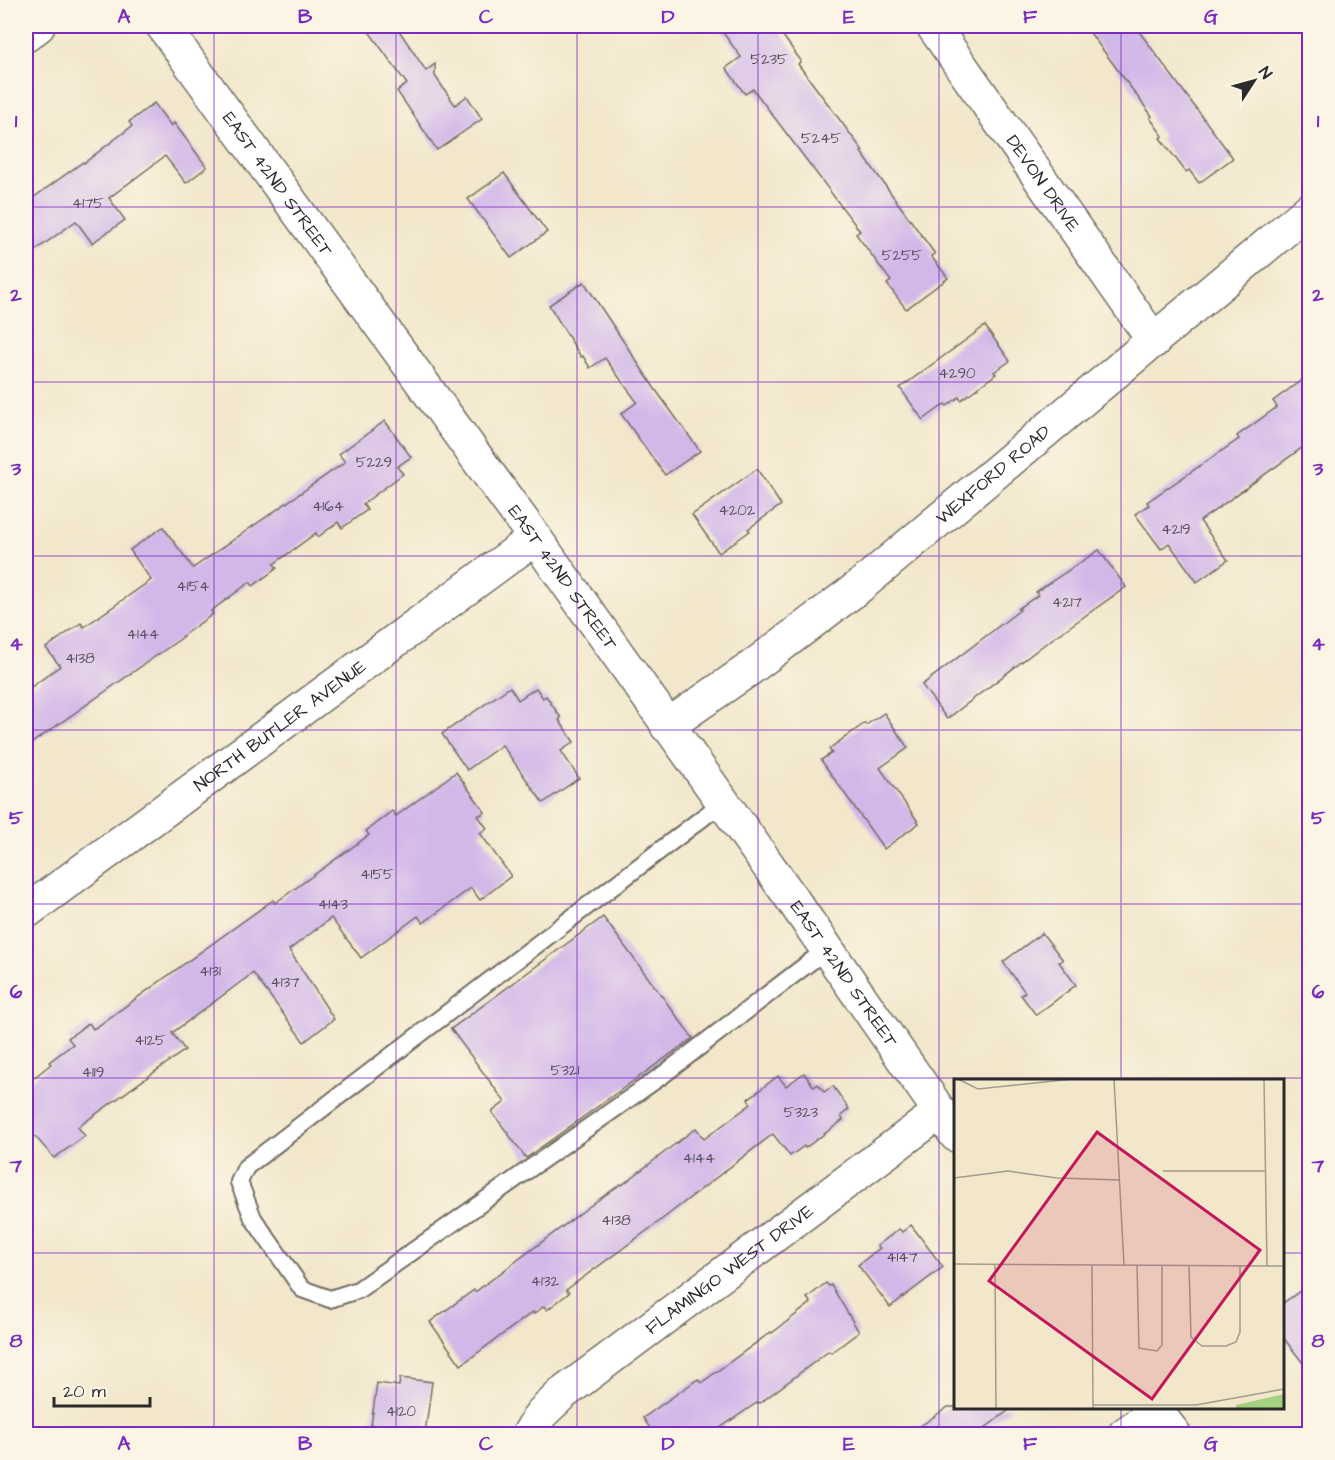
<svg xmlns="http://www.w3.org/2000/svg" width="1335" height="1460" font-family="'Architects Daughter',sans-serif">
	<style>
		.building { fill: #d2b7e9 }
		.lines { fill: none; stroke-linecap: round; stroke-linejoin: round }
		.service-casing { stroke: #716d63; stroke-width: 20 }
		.minor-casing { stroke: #716d63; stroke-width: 36 }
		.tertiary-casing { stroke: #716d63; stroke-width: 36 }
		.service { stroke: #fff; stroke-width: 16 }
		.minor { stroke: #fff; stroke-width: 33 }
		.tertiary { stroke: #fff; stroke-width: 33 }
		.grid { fill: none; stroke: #7b2cbf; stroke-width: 1.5; stroke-opacity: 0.55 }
		.labels { text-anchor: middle; stroke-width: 5; stroke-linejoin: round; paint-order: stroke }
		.number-label { font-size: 15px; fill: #554e5a }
		.street-label { font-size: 18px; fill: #2b2b2b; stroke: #fcf5e5 }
		.inset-road { fill: none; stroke: #a29c8b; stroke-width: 1.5 }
		.view { fill: #c2185b; fill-opacity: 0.15; stroke: #c2185b; stroke-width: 3 }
		.inset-edge { fill: none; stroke: #2b2b2b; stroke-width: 3 }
		.neatline { fill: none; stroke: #7b2cbf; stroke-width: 2 }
		.grid-label { font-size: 20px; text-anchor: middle; font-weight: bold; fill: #7b2cbf }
	</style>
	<rect width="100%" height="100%" fill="#fcf5e5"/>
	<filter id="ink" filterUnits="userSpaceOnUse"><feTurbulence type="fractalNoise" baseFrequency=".0167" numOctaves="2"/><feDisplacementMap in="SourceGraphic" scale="12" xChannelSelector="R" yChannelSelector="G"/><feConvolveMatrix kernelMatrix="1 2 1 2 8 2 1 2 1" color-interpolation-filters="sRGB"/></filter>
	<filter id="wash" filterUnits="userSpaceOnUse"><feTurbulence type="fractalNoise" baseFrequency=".008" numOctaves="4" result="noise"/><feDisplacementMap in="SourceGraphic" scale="24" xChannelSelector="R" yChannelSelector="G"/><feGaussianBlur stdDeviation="1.35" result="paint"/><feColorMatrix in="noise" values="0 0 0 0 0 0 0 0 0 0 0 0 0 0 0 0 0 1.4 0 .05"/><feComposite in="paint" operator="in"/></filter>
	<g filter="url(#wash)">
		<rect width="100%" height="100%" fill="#f2e7cb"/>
		<g id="blocks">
			<g class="building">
				<polygon points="365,26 396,26 426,71 435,64 435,76 455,105 467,96 482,119 437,150 397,91 407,84"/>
				<polygon points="718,26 776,26 801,61 798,64 863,151 861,152 935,254 931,256 948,278 906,309 887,284 891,281 856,234 860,231 753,89 745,94 726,68 741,57"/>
				<polygon points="1085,26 1135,26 1233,158 1199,183 1189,170 1186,172 1160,138 1163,136 1150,118 1152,116"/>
				<polygon points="154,103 171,126 174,123 207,167 186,183 165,156 109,198 125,220 92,243 76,221 26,257 26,203 83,162 84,163 132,126 129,122"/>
				<polygon points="504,173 547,232 511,258 468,199"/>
				<polygon points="584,282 655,389 700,451 665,475 621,414 637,402 605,358 590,368 583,356 581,357 549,305"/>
				<polygon points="985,326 1010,361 994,372 996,374 961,400 959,397 947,406 945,404 923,420 900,388"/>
				<polygon points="1310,374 1310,442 1200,521 1228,560 1197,582 1169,543 1161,549 1135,514 1149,505 1147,502 1239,439 1237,436 1277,407 1273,401"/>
				<polygon points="385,421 411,457 397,467 403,474 363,504 367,510 342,528 338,522 318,537 316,533 274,564 277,568 253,586 250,582 211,611 213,614 182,636 183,637 26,747 26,691 60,666 46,648 81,623 84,627 151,580 130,550 163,527 193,568 345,462 339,454"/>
				<polygon points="757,469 781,505 748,529 750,531 719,553 692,515"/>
				<polygon points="1099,550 1126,587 1045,644 947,719 922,685 1020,610 1018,609 1038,595 1036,592"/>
				<polygon points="510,687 518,700 536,688 543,698 546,696 561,718 559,720 574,742 561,751 579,778 543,803 502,745 467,770 442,734"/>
				<polygon points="884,713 908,748 880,768 919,823 884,849 821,760 832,753 829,749 865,723 866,725"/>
				<polygon points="456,772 485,812 478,816 487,828 480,833 511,876 480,900 471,888 423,923 418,916 361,958 331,918 289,950 334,1019 304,1042 253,973 172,1033 185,1050 78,1127 85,1136 54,1158 26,1126 26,1084 51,1064 49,1062 73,1044 68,1038 89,1023 93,1029 98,1026 273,900 275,903 369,835 366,831 392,811 396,816"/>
				<polygon points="603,917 693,1038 526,1158 492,1112 505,1102 451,1029"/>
				<polygon points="1042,933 1063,960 1059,962 1076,985 1036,1015 1021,995 1025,992 1003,962"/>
				<polygon points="804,1073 814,1087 818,1084 824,1092 833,1086 849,1109 841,1116 843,1120 805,1148 804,1146 790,1156 773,1134 652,1227 566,1290 569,1293 547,1310 544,1306 534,1314 533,1312 461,1365 430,1322 474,1290 475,1292 594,1203 621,1184 622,1185 696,1128 704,1139 751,1104 748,1099 778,1076 786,1086"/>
				<polygon points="911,1225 943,1267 890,1307 858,1265 880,1248 877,1246 899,1229 902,1232"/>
				<polygon points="826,1283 829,1286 831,1285 859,1332 831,1353 829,1351 760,1403 758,1402 711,1434 654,1434 643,1418 698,1379 701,1383 771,1332 772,1333 811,1303 807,1298"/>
				<polygon points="1310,1284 1310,1372 1282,1336 1282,1304"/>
				<polygon points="400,1378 432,1382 425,1434 370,1433 377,1383 399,1386"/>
				<polygon points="948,1407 1013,1407 977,1434 909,1434"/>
			</g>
		</g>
	</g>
	<g filter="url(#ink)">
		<use href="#blocks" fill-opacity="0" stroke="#716d63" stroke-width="1.5"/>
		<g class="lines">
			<defs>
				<polyline id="service" points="722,803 246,1167 239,1182 253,1218 302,1289 330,1299 358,1290 664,1074 827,949"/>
				<g id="minor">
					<path id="s1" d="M933 26 1154 341"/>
					<polyline points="26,35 38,26"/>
					<path id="s2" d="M667 726 748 670 860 586 1310 209"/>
					<path id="s3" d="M26 912 535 538"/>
					<path id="s4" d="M529 1434 541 1414 562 1394 940 1112"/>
					<polyline points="1125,1434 1157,1411"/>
				</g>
				<g id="tertiary">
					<path id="s5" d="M163 26 535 538 797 906 956 1135"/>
					<polyline points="1154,1408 1174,1434"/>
				</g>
			</defs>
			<use href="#service" class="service-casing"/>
			<use href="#minor" class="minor-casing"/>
			<use href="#tertiary" class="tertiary-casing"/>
			<use href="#service" class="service"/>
			<use href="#minor" class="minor"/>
			<use href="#tertiary" class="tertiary"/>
		</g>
	</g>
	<path class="grid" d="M214 26V1434M396 26V1434M577 26V1434M758 26V1434M939 26V1434M1121 26V1080M26 207H1310M26 382H1310M26 556H1310M26 730H1310M26 904H1310M26 1078H1310M26 1253H956M1282 1253H1310M1121 1408V1434"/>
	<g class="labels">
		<g class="number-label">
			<text x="769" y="64">5235</text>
			<text x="821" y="143">5245</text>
			<text x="88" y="208">4175</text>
			<text x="902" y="260">5255</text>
			<text x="957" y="378">4290</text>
			<text x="374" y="467">5229</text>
			<text x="328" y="511">4164</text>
			<text x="737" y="515">4202</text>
			<text x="1176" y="534">4219</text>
			<text x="193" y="591">4154</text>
			<text x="1067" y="607">4217</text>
			<text x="143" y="639">4144</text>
			<text x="80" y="663">4138</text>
			<text x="377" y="879">4155</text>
			<text x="333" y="909">4143</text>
			<text x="210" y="976">4131</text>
			<text x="285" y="987">4137</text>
			<text x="150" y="1045">4125</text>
			<text x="565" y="1075">5321</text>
			<text x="93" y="1077">4119</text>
			<text x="801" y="1117">5323</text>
			<text x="699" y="1163">4144</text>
			<text x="616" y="1225">4138</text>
			<text x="902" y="1262">4147</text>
			<text x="545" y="1286">4132</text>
			<text x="401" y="1416">4120</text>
		</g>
		<g class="street-label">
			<text dy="6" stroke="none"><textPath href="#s1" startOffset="192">DEVON DRIVE</textPath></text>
			<text dy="6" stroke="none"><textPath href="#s5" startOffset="195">EAST 42ND STREET</textPath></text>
			<text dy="6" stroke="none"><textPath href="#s2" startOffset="412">WEXFORD ROAD</textPath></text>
			<text dy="6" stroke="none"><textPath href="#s5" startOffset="681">EAST 42ND STREET</textPath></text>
			<text dy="6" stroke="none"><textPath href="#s3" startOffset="315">NORTH BUTLER AVENUE</textPath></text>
			<text dy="6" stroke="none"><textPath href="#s5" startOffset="1167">EAST 42ND STREET</textPath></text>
			<text dy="6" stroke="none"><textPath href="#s4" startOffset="261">FLAMINGO WEST DRIVE</textPath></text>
		</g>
	</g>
	<g transform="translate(954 1079)">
		<rect width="330" height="330" fill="#f2e7cb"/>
		<path d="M330 315V330H282V326Z" fill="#a5d07d"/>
		<path class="inset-road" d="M4 0 24 10 119 0M160 0 170 186M310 0 313 187M209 92H311M0 99 54 92 103 99 166 101M0 185 330 187M41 185 42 330M138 186 139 329M183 186 185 269 203 272 208 266V186M235 187 237 258 248 267H272L282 263 286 253V187M139 326H242L330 310"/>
		<path class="view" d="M143 53 306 171 198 320 35 202Z"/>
		<rect width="330" height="330" class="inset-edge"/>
	</g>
	<rect width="1335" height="1460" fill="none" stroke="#fcf5e5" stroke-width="66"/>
	<g transform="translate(1254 81) rotate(54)" stroke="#fcf5e5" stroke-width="4.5" paint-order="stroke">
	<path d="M0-4.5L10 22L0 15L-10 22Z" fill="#2b2b2b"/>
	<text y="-9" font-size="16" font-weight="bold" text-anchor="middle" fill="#2b2b2b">N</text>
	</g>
	<path d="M54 1397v9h96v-9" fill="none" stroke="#2b2b2b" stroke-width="3"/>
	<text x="63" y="1397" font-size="18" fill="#2b2b2b" stroke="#fcf5e5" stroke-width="4.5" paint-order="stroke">20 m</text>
	<rect x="33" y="33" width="1269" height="1394" class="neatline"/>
	<g class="grid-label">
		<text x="124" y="23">A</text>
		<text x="305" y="23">B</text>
		<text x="486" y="23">C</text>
		<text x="668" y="23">D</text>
		<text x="849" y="23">E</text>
		<text x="1030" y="23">F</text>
		<text x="1211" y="23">G</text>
		<text x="16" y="127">1</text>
		<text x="1318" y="127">1</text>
		<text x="16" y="301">2</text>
		<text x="1318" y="301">2</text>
		<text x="16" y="475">3</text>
		<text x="1318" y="475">3</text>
		<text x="16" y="650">4</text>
		<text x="1318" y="650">4</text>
		<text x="16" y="824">5</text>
		<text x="1318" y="824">5</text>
		<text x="16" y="998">6</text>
		<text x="1318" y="998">6</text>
		<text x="16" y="1172">7</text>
		<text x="1318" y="1172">7</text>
		<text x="16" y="1347">8</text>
		<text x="1318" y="1347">8</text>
		<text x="124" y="1450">A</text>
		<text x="305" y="1450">B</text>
		<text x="486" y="1450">C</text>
		<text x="668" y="1450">D</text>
		<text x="849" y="1450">E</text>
		<text x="1030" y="1450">F</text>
		<text x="1211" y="1450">G</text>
	</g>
</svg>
